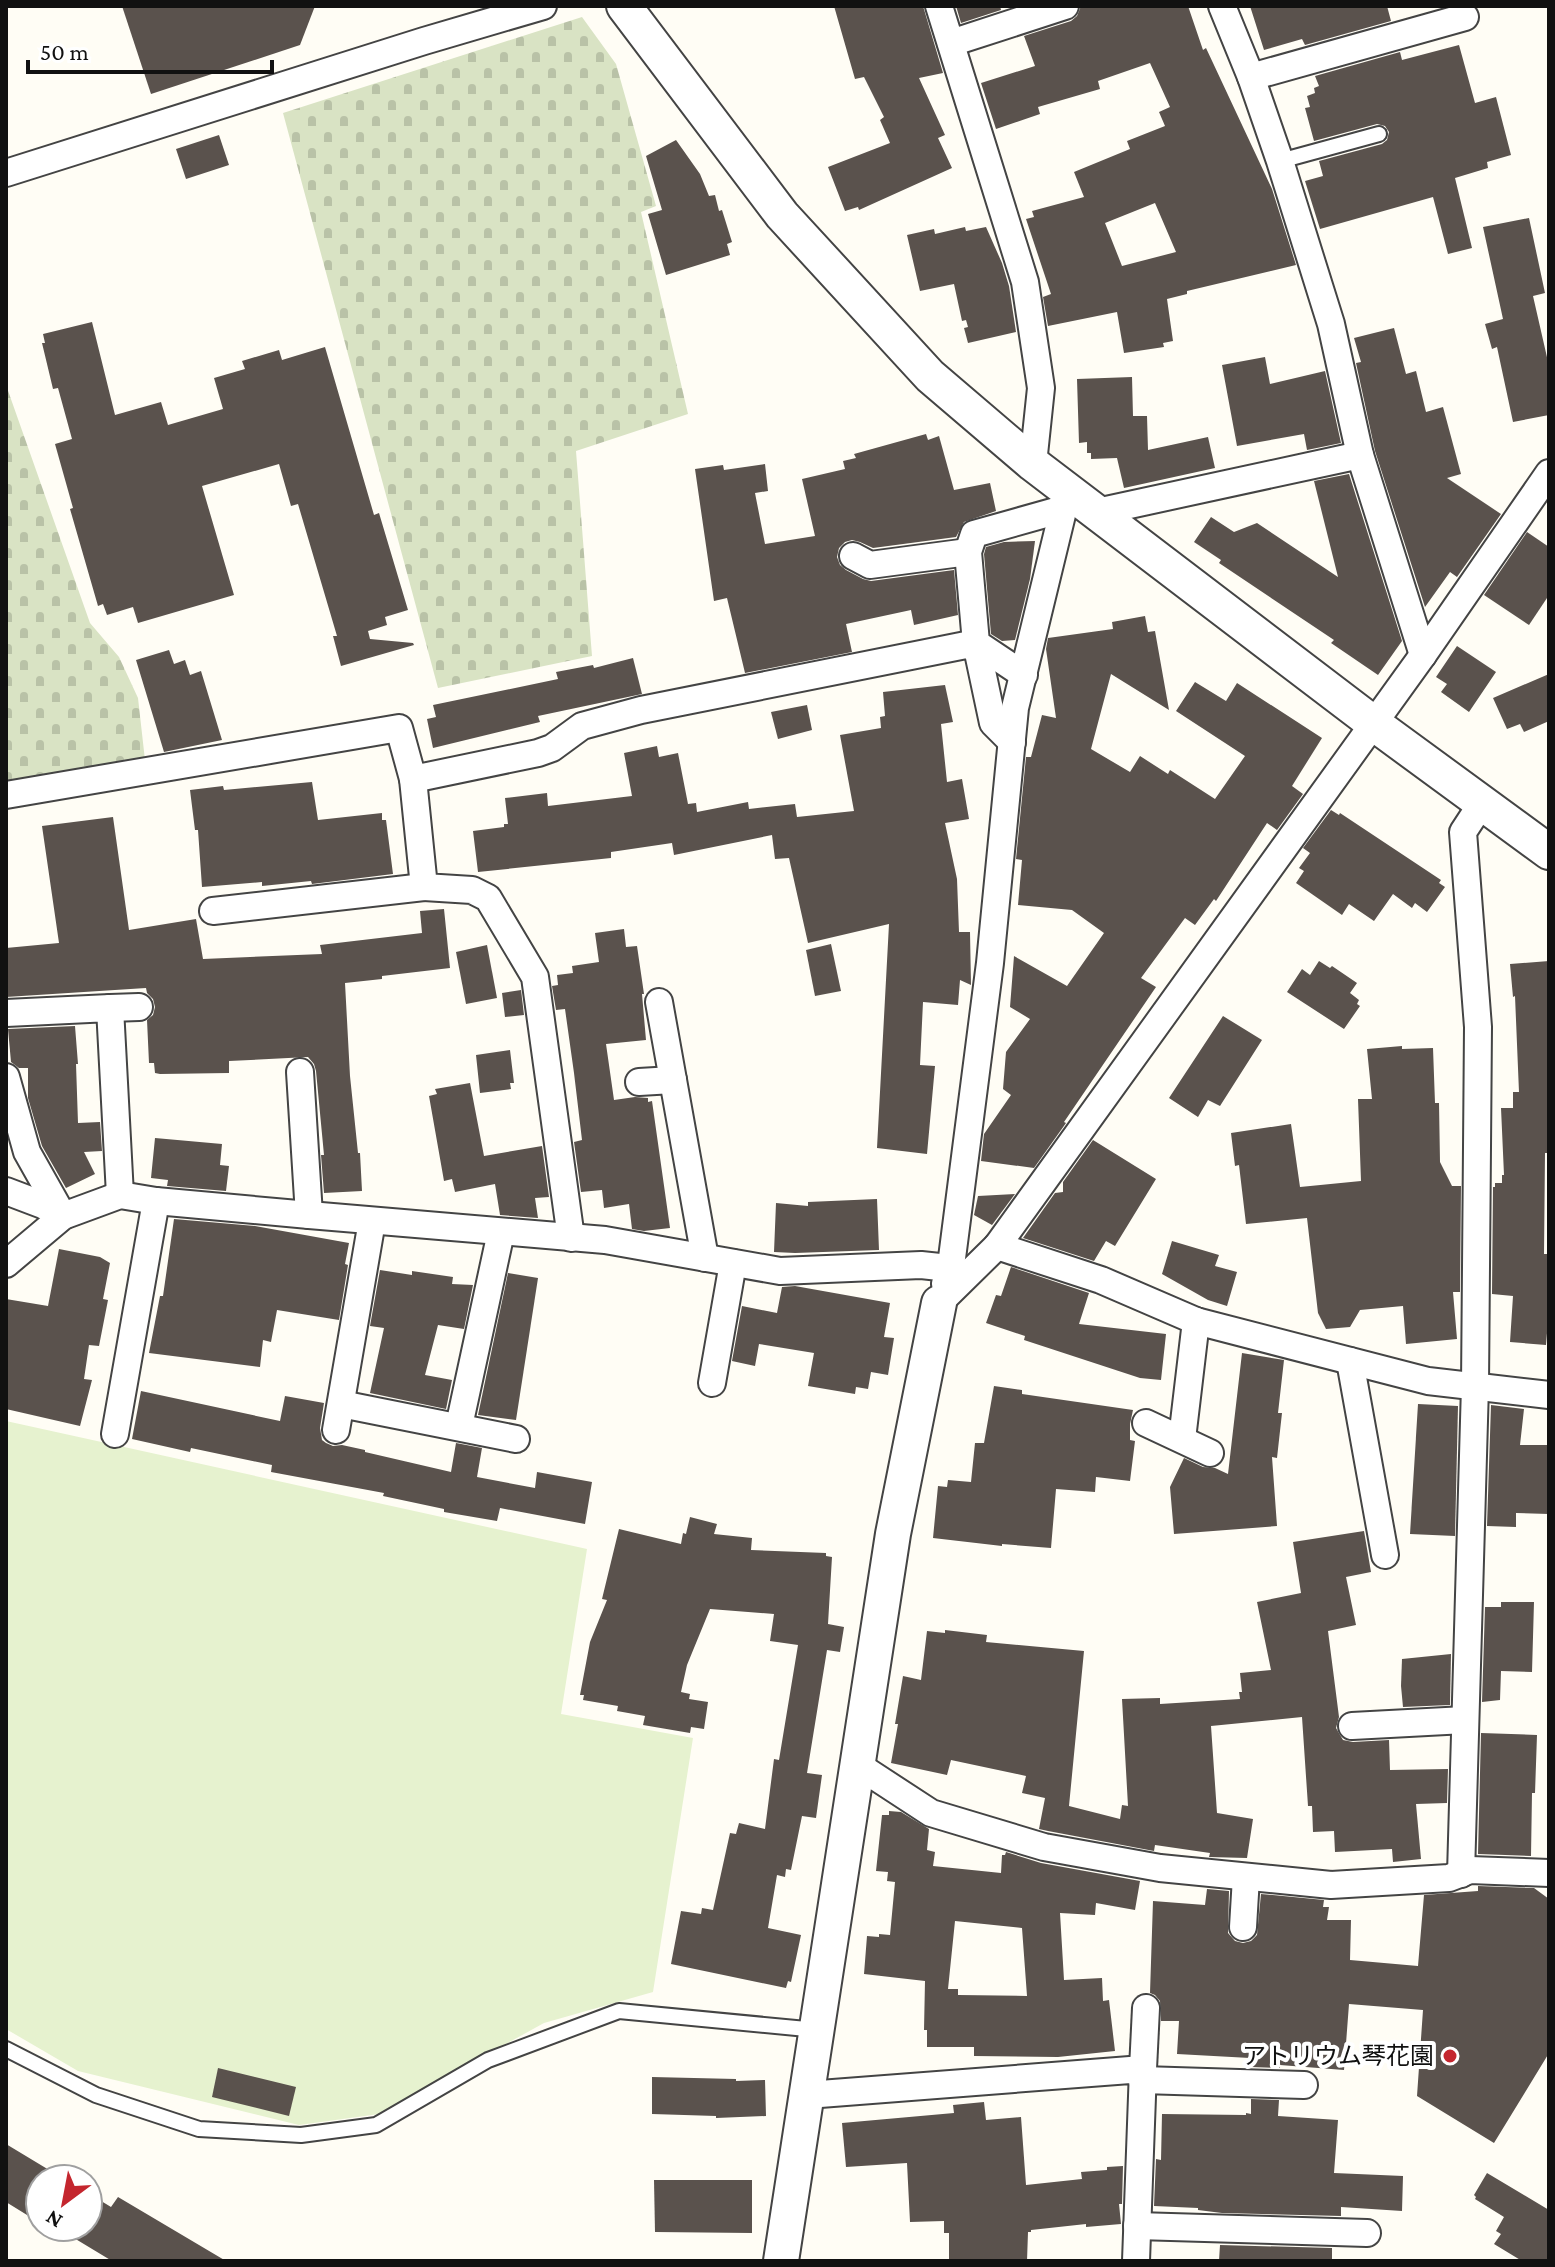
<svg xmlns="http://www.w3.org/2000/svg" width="1555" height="2267" font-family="'Crimson Pro','Noto Sans JP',serif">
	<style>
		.cemetery { fill: url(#cemetery-stones) }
		.pitch { fill: #e6f2cf }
		.building { fill: #5a524d; fill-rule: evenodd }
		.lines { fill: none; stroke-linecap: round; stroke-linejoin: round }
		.service-casing { stroke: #444; stroke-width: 18 }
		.minor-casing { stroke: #444; stroke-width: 30 }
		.tertiary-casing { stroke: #444; stroke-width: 38 }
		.service { stroke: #fff; stroke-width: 14 }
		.minor { stroke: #fff; stroke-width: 26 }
		.tertiary { stroke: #fff; stroke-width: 34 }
		.poi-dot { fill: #c4262e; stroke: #fff; stroke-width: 3 }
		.labels { text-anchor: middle; stroke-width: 8; stroke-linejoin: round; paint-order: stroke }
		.poi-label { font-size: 24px; fill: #111; stroke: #fff; text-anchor: end }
	</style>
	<defs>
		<pattern id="cemetery-stones" width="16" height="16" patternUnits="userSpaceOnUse" patternTransform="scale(2)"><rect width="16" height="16" fill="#d9e3c4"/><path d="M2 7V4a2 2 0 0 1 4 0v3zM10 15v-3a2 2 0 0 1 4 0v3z" fill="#b9c2a7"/></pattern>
	</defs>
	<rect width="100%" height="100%" fill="#fffdf5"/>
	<g class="cemetery">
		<polygon points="582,17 616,64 656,206 641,212 688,414 576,451 592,656 438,688 283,113"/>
		<polygon points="6,385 90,623 119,657 138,698 146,769 6,789"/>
	</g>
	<polygon class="pitch" points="6,1421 587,1549 561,1714 693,1738 653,1992 544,2023 379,2114 299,2125 78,2071 6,2029"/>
	<g class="building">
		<polygon points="122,6 315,6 300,45 151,94"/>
		<polygon points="834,6 923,6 943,73 919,78 945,135 938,138 952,168 859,210 858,207 845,211 828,167 890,143 880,120 884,117 864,77 855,79"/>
		<polygon points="956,6 1000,6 1001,10 961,23"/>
		<path d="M1081 6H1188L1203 50 1206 48 1272 189 1296 265 1187 291V294L1167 299 1173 341 1163 343 1164 347 1124 353 1117 312 1048 326 1043 297 1051 294 1026 219 1034 217 1032 211 1084 197 1074 172 1130 149 1127 141 1165 126 1159 112 1170 107 1150 63 1098 81 1100 89 1038 107 1040 114 996 129 981 83 1035 66 1024 36 1071 21 1077 16ZM1155 203 1176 252 1122 266 1105 223Z"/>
		<polygon points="1250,6 1387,6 1391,21 1305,45 1302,39 1264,50"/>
		<polygon points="1459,45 1475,103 1496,97 1511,155 1487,162 1488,168 1455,178 1472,248 1448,254 1433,197 1320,229 1305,181 1323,176 1319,161 1382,144 1387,140 1389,132 1385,126 1377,124 1314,141 1305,108 1310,107 1307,96 1315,93 1314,88 1319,86 1315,76 1400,52 1402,60"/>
		<polygon points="219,135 229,165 186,179 176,149"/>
		<polygon points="676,140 700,174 709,196 715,195 719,211 722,210 732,242 727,244 730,255 666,275 648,214 662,210 646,156"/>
		<polygon points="1529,218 1545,293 1533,296 1549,366 1549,415 1513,422 1497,347 1492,349 1485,324 1503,319 1483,227"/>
		<polygon points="965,227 966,231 986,227 1002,263 1009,286 1016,332 968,343 964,328 968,327 966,320 962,321 954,284 920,291 907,235 934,229 935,234"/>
		<polygon points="92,322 115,415 161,402 168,425 223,409 214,378 245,369 242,361 279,350 282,360 325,347 374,515 379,513 408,610 385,617 387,625 368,631 370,639 413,643 414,645 341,666 333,636 337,636 298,504 291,506 279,464 202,486 234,595 138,623 133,607 107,615 103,604 98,606 70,509 73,508 55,444 72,439 58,388 53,389 42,343 45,343 43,334"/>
		<polygon points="1394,328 1406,374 1416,371 1426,412 1443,407 1461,474 1447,478 1501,514 1457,577 1450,572 1425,607 1375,451 1356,363 1361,362 1354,338"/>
		<polygon points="1265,357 1270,384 1325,371 1341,443 1307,450 1304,434 1237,446 1222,365"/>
		<polygon points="1132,377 1133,416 1147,416 1148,450 1208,437 1215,468 1124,488 1117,458 1091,459 1091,453 1087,453 1087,442 1079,443 1077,379"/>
		<polygon points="926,434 928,440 939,436 954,490 990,483 996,511 964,522 956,537 873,548 860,542 852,540 845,542 839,548 837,557 840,565 846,570 863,579 871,581 954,570 958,615 914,625 911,610 846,624 852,652 745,673 727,598 714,601 695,469 723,465 724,470 765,464 768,491 755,493 765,544 815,536 802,479 845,469 843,461 856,458 854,454"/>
		<polygon points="1349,474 1402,641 1378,675 1331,643 1334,640 1219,563 1221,560 1194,542 1211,517 1234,532 1257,523 1338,577 1314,481"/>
		<polygon points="1527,532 1549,547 1549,595 1529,625 1484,595"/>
		<polygon points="1035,541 1030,579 1015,640 1002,641 991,634 984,554 986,547 1004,542"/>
		<polygon points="1145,616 1148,632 1155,631 1169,710 1111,674 1091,749 1130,772 1140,756 1168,774 1170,770 1215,799 1245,756 1176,711 1195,682 1226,701 1237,683 1322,738 1292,786 1303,794 1277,830 1267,823 1216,901 1214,899 1195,925 1185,918 1141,978 1156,987 1064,1122 1066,1123 1034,1168 981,1161 984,1134 1011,1095 1003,1089 1006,1052 1030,1019 1010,1007 1014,956 1067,986 1104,933 1072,910 1018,905 1022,860 1016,859 1026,757 1031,757 1042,715 1056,718 1046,649 1048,638 1113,629 1112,622"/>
		<polygon points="1457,646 1496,672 1469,712 1441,692 1447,684 1436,677"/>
		<polygon points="169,650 174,664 185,660 190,675 201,671 222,740 164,752 136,660"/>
		<polygon points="633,658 642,694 538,716 540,722 433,748 427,719 436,717 433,705 558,679 556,672 593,665 594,668"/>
		<polygon points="1549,674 1549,721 1524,732 1520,724 1507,729 1493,698"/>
		<polygon points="945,685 953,722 941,724 947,782 962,779 969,819 945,823 957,879 959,932 970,932 971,985 960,980 958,1005 923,1002 920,1065 935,1066 927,1154 877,1148 889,924 808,943 789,858 775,859 772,835 674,855 672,843 611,852 611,858 478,872 473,831 504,827 504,824 508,824 505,798 547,793 548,806 632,796 624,753 657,746 659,757 678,753 688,804 696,803 697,812 748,802 749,809 795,804 797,817 854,811 840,735 881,728 880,717 885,716 883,692"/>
		<polygon points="807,705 812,730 778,739 771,712"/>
		<polygon points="312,782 318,820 382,813 382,820 386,820 393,874 312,884 311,881 262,886 262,882 202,887 198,830 195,830 190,790 223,786 224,790"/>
		<polygon points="1331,810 1339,815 1340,813 1441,880 1439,883 1445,887 1427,912 1415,903 1412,908 1393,894 1374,921 1349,904 1342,915 1296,883 1304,871 1299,868 1310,853 1303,848"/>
		<polygon points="113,817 129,930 196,919 203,959 322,954 320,945 422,933 420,911 444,909 450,968 382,976 382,979 345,983 350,1076 358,1153 360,1153 362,1191 324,1193 321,1155 324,1155 316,1071 314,1064 308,1057 229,1061 229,1073 160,1074 155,1073 154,1063 149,1063 147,1020 153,1015 155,1007 153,999 147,993 146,988 6,997 6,948 59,943 42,826"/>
		<polygon points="624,929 626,947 637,946 644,994 642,994 646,1040 606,1044 614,1100 635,1097 648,1098 648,1102 652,1101 670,1228 644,1231 632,1229 629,1204 604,1208 602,1190 581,1192 574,1142 582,1140 574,1073 565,1009 556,1010 552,986 558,985 557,975 573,973 572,966 599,962 595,933"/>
		<polygon points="831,944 841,991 815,996 806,950"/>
		<polygon points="487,945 497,998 466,1004 456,952"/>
		<polygon points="1319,961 1330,968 1332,966 1357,983 1350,993 1359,1000 1357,1004 1360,1006 1344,1029 1287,992 1302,969 1310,975"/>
		<polygon points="1549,961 1549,1153 1545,1153 1544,1254 1549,1254 1549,1309 1546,1345 1510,1342 1513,1296 1492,1294 1493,1187 1495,1187 1495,1183 1502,1183 1502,1175 1504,1175 1501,1108 1513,1108 1513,1092 1519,1092 1515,996 1513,997 1510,964"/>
		<polygon points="521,990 524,1015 505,1017 502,993"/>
		<polygon points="1223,1016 1262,1040 1220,1106 1208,1100 1198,1117 1169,1098"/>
		<polygon points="75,1026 78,1064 76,1064 78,1123 100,1122 102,1151 84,1152 95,1174 66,1188 42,1146 28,1098 28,1068 19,1068 11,1062 8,1029"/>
		<polygon points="1402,1046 1402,1049 1433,1048 1435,1103 1439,1103 1440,1162 1452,1186 1461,1186 1460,1292 1453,1292 1457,1339 1406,1344 1403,1306 1360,1310 1350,1327 1326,1329 1318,1313 1307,1218 1246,1224 1239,1165 1235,1166 1231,1133 1291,1124 1300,1187 1361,1181 1358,1099 1372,1099 1367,1049"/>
		<polygon points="510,1050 514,1083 510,1083 511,1089 480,1093 476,1055"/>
		<polygon points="470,1083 484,1156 542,1146 549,1197 535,1198 538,1218 500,1215 495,1184 455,1192 452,1179 444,1181 429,1096 437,1094 435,1089"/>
		<polygon points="155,1138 222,1144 220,1165 229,1166 226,1191 167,1186 168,1180 151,1178"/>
		<polygon points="1093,1140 1156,1179 1115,1246 1106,1241 1094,1261 1023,1238 1055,1193 1063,1192 1063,1182"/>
		<polygon points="1015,1194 992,1225 974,1215 978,1196"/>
		<polygon points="877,1199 879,1250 795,1253 774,1252 776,1203 808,1206 808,1202"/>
		<polygon points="174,1219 255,1226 349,1243 345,1264 348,1265 339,1320 277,1310 271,1342 263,1340 260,1367 149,1353 160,1296 163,1296"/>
		<polygon points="1172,1241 1219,1255 1215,1266 1237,1272 1227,1306 1208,1300 1162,1274"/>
		<polygon points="59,1249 100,1257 110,1263 103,1299 108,1300 99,1346 89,1345 84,1379 92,1380 80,1426 6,1409 6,1299 48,1306"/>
		<polygon points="1011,1267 1089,1293 1079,1324 1166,1334 1161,1380 1140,1378 1024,1340 1025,1336 986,1323 996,1295 1001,1296"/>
		<polygon points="380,1270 412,1275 412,1271 453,1277 452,1284 473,1285 464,1329 438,1325 425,1375 452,1380 446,1409 370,1393 384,1328 370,1326"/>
		<polygon points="508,1273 538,1278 516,1420 478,1415"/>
		<polygon points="795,1286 890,1303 884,1337 894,1338 888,1375 871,1372 868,1389 856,1387 855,1394 808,1386 814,1353 759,1344 755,1366 732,1361 742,1306 777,1313 782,1287"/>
		<polygon points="1242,1353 1284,1360 1278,1413 1282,1413 1277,1458 1272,1457 1277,1526 1174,1534 1170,1487 1184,1458 1203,1467 1215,1468 1228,1474"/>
		<polygon points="994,1386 1022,1390 1022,1394 1133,1410 1130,1424 1130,1440 1135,1441 1130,1481 1096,1477 1095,1492 1056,1489 1051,1548 1002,1544 1002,1546 933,1538 938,1486 947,1487 948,1480 971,1482 975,1443 984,1443"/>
		<polygon points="141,1391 280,1421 285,1396 324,1403 320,1428 322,1440 326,1443 333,1446 342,1445 365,1450 365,1452 451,1472 456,1443 482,1448 477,1477 535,1488 537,1472 592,1482 585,1524 500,1508 497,1521 444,1512 444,1509 383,1496 384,1493 271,1472 272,1465 191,1448 190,1452 132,1439"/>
		<polygon points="1418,1404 1458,1406 1455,1536 1410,1534"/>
		<polygon points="1491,1405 1524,1409 1520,1445 1549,1445 1549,1514 1516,1513 1516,1527 1487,1526"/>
		<polygon points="690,1517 717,1524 714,1534 752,1538 751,1550 826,1553 826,1556 832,1557 828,1624 844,1627 840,1652 827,1650 807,1773 822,1775 816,1818 802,1816 791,1870 786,1869 785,1877 777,1875 768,1928 801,1935 791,1982 788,1981 786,1988 671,1964 681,1911 701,1914 702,1908 713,1910 730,1833 736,1834 739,1823 765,1829 774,1759 779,1760 798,1645 770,1641 774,1614 710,1609 687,1665 681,1692 690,1694 689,1699 708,1702 704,1729 691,1727 690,1733 643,1725 645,1716 617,1711 618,1706 583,1700 584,1695 580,1695 590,1642 607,1600 602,1599 619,1529 681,1544 683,1533 686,1534"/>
		<polygon points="1364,1531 1371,1572 1346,1577 1356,1625 1328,1631 1339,1717 1336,1728 1343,1740 1353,1742 1389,1740 1390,1770 1448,1769 1447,1803 1416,1804 1421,1859 1393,1862 1392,1849 1335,1852 1334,1831 1313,1832 1312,1806 1308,1806 1302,1717 1211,1726 1217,1813 1253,1819 1247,1858 1209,1857 1210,1853 1155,1845 1154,1851 1048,1831 1039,1829 1045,1798 1022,1793 1026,1776 951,1760 947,1775 891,1763 898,1724 895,1724 903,1676 921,1680 927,1631 945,1633 945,1630 987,1635 986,1642 1084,1651 1069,1806 1120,1819 1122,1805 1128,1806 1122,1699 1160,1698 1160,1704 1240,1699 1239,1692 1242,1692 1240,1673 1271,1670 1257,1602 1301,1593 1293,1542"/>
		<polygon points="1501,1602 1534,1602 1532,1672 1501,1671 1500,1700 1482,1702 1485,1607 1501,1607"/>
		<polygon points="1451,1654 1450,1705 1403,1707 1401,1686 1402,1659"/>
		<polygon points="1481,1733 1537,1735 1535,1793 1532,1793 1531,1856 1478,1854"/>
		<path d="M889 1811 901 1812 929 1829 927 1850 935 1852 933 1866 1001 1873 1002 1855H1005L1006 1852 1041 1863 1140 1881 1135 1910 1096 1903 1095 1915 1060 1913 1064 1980 1102 1978 1103 2001 1109 2000 1115 2051 1058 2057 974 2056V2047H927V2030H924L925 1981 864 1974 867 1936 879 1937V1934L890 1935 895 1882 887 1881 888 1872 876 1871 882 1815H889ZM955 1921 1022 1928 1027 1996 958 1995V1989H948Z"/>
		<polygon points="1478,1886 1534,1888 1549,1899 1549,2053 1494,2143 1417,2096 1423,2010 1349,2004 1344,2070 1280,2065 1280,2068 1251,2067 1250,2058 1177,2054 1179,2021 1161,2021 1160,2001 1155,1995 1150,1993 1153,1901 1205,1905 1207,1889 1229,1891 1228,1933 1235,1941 1243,1943 1251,1941 1257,1935 1261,1894 1324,1900 1323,1907 1329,1907 1327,1920 1351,1920 1350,1960 1418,1966 1424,1895 1478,1891"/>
		<polygon points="218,2068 296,2087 289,2116 212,2097"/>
		<polygon points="652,2077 736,2079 736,2081 765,2080 766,2116 716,2118 716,2116 652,2114"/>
		<polygon points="1251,2099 1279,2100 1278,2116 1338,2120 1334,2173 1403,2176 1402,2211 1341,2207 1341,2216 1222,2213 1198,2210 1198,2208 1154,2206 1156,2159 1161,2160 1162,2114 1246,2115 1246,2113 1251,2114"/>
		<polygon points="984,2102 986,2120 1021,2117 1026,2185 1082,2179 1081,2172 1107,2170 1107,2167 1123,2166 1122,2204 1119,2204 1121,2224 1086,2227 1086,2224 1031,2230 1031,2232 1028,2232 1027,2261 949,2261 949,2233 944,2233 944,2221 910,2222 907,2163 846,2167 842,2123 954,2113 953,2105"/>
		<polygon points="6,2144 64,2179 40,2179 40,2223 6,2202"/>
		<polygon points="1487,2173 1549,2210 1549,2261 1522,2261 1494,2244 1501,2234 1496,2231 1504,2217 1475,2199 1476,2197 1474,2195"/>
		<polygon points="654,2180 752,2180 752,2233 655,2232"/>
		<polygon points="88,2193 111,2207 118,2197 226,2261 112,2261 64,2232 62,2236 47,2227 88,2227"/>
		<polygon points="1220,2245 1332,2248 1332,2261 1219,2261"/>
	</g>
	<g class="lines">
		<defs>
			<g id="service">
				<polyline points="1280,161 1379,134"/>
				<polyline points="6,2049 96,2095 199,2129 301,2135 376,2125 488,2060 619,2011 817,2030"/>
			</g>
			<g id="minor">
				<polyline points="939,6 1025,282 1041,388 1033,464"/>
				<polyline points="1222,6 1251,77 1280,161 1331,324 1360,455 1423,655"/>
				<polyline points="951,43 1065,6"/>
				<polyline points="1251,77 1465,17"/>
				<polyline points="6,173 424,41 543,6"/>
				<polyline points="1097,512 1360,455"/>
				<polyline points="853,556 870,565 968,552"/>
				<polyline points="1024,675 976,643 968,552 974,534 1063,509"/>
				<polyline points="413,779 424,887 472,890 488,898 535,977 571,1238"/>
				<polyline points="6,795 399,728 413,779 538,753 552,748 582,726 641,710 976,643 993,723 1012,742"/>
				<polyline points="213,911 424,887"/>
				<polyline points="659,1002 705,1258"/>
				<polyline points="110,1008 139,1007"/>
				<polyline points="6,1013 110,1008 120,1195"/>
				<polyline points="300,1072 309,1215"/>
				<polyline points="6,1077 27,1152 63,1216"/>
				<polyline points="639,1082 673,1080"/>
				<polyline points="6,1191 43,1205 63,1216"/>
				<polyline points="997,1246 1101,1280 1196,1321 1428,1381 1549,1395"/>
				<polyline points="6,1264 63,1216 120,1195 156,1201 309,1215 605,1240 780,1271 921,1265 949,1268"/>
				<polyline points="945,1284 952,1258 990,963 1015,708 1068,490"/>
				<polyline points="939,1303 997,1246 1423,655 1549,473"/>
				<polyline points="1350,1361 1385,1555"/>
				<polyline points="712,1383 733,1263"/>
				<polyline points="341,1404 516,1439"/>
				<polyline points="1146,1423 1210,1453"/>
				<polyline points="459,1426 501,1232"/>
				<polyline points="336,1430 372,1221"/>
				<polyline points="115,1434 156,1201"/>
				<polyline points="1182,1439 1196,1321"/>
				<polyline points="1352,1726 1465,1720"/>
				<polyline points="859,1766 931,1813 1044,1847 1160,1868 1331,1885 1449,1878 1470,1870 1549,1873"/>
				<polyline points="1461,1874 1475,1386 1478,1027 1463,832 1482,803"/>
				<polyline points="1243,1927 1246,1877"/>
				<polyline points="1143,2069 1146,2008"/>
				<polyline points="1142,2080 1304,2085"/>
				<polyline points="807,2095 1143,2069 1136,2261"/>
				<polyline points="1137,2226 1367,2233"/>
			</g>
			<g id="tertiary">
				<polyline points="624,6 782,215 930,376 1033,464 1373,723 1549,852"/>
				<polyline points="781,2261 893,1534 939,1303"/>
			</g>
		</defs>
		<use href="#service" class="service-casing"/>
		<use href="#minor" class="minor-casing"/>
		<use href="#tertiary" class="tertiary-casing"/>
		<use href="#service" class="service"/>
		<use href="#minor" class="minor"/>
		<use href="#tertiary" class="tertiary"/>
	</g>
	<circle class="poi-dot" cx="1450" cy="2056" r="8"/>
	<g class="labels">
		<g class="poi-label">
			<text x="1434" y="2064">アトリウム琴花園</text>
		</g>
	</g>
	<rect width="1555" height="2267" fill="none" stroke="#111111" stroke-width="16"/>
	<g transform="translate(64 2203) rotate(212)"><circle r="38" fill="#ffffff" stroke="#a0a0a0" stroke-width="2"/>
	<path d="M0-6L14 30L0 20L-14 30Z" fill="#c4262e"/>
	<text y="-12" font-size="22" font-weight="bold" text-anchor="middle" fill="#111111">N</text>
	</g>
	<path d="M28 60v12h244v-12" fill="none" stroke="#111111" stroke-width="4"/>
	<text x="40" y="60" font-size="24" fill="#111111" stroke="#ffffff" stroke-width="6" paint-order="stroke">50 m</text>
</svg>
